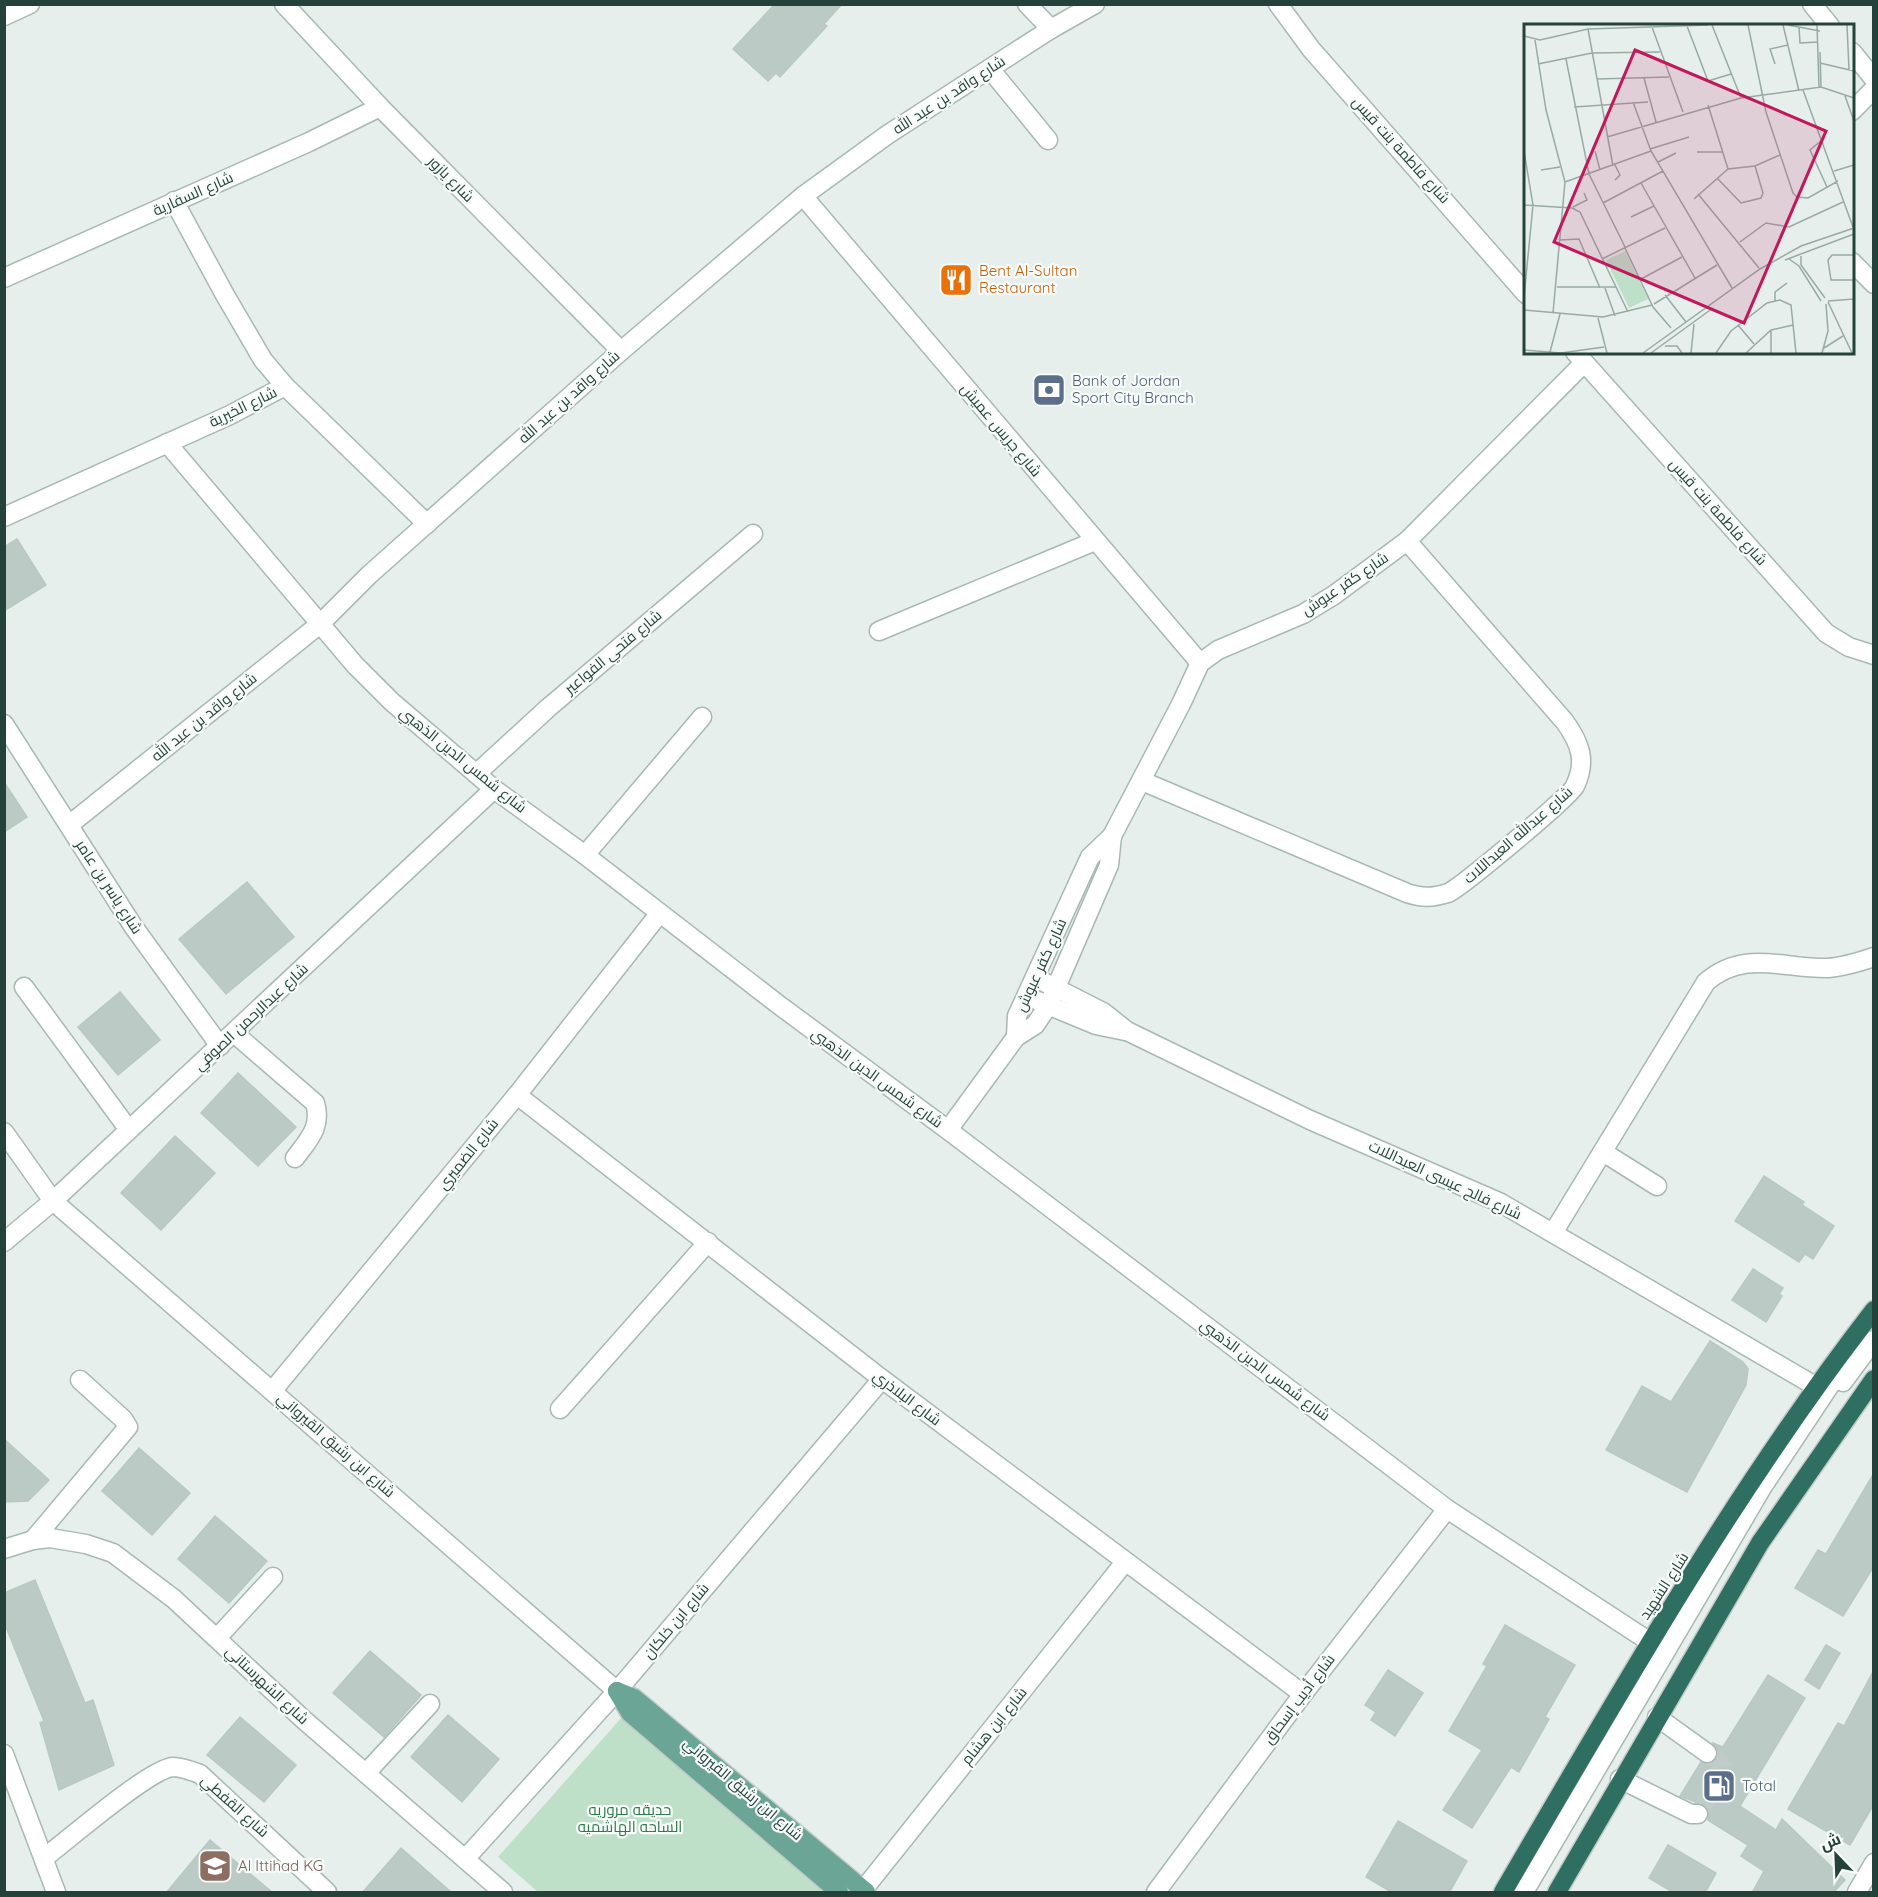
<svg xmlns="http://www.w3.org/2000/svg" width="1878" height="1897" font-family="Quicksand,Cairo,sans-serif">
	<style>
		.green { fill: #bfe0c8 }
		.building { fill: #bbcac4; stroke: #b8c9c2; stroke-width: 1.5 }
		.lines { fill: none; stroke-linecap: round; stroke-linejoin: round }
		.minor-tunnel { stroke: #bfccc8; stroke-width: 18; stroke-dasharray: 18 9; stroke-linecap: butt }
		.minor-casing { stroke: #a8b8b2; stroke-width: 21 }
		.major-casing { stroke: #c2cac8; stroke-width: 21 }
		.highway-casing { stroke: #c2cac8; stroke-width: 21 }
		.minor { stroke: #fff; stroke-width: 18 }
		.major { stroke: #6aa596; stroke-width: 18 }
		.highway { stroke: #2f6f62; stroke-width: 18 }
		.labels { text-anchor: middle; stroke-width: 4.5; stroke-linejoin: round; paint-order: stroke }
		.street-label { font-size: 15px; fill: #24423a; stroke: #f7fbf9 }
		.food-label { font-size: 15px; fill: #c56008; stroke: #f7fbf9; text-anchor: start }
		.service-label { font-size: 15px; fill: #4e5e75; stroke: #f7fbf9; text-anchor: start }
		.park-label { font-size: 15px; fill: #2d7a4b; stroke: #f7fbf9 }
		.education-label { font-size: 15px; fill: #785e54; stroke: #f7fbf9; text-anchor: start }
		.inset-road { fill: none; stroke: #98aaa4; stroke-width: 1.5 }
		.view { fill: #c2185b; fill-opacity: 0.15; stroke: #c2185b; stroke-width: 3 }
		.inset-edge { fill: none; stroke: #24423a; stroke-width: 3 }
	</style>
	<rect width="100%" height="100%" fill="#e6efeb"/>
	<polygon class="green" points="623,1716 824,1892 538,1892 498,1857"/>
	<g class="building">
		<polygon points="775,4 842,4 824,24 827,26 780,77 776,73 768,81 733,49"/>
		<polygon points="17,539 46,585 4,611 4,547"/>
		<polygon points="4,782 27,817 4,832"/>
		<polygon points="247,882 294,937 226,994 179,939"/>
		<polygon points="120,992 160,1040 118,1075 78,1027"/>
		<polygon points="238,1073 296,1127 258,1166 201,1113"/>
		<polygon points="175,1136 215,1173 161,1230 121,1193"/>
		<polygon points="1764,1176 1804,1202 1802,1205 1834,1226 1813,1259 1805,1254 1799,1262 1735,1221"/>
		<polygon points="1753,1269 1783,1288 1779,1294 1782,1296 1766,1322 1732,1300"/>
		<polygon points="1710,1341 1743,1362 1748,1369 1746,1385 1687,1492 1606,1450 1642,1386 1671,1402"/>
		<polygon points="4,1439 49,1480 28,1501 4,1502"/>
		<polygon points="139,1448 190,1493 152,1535 102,1491"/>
		<polygon points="1874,1473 1874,1566 1843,1616 1795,1588 1818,1550 1826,1554"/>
		<polygon points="215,1516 267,1561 229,1603 178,1559"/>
		<polygon points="35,1580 85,1703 93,1700 114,1765 59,1790 40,1723 44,1721 4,1622 4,1593"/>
		<polygon points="1505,1625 1575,1665 1545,1717 1549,1719 1519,1772 1511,1767 1472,1828 1443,1810 1482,1750 1449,1731 1487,1666 1483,1664"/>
		<polygon points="1826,1645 1840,1653 1819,1689 1805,1680"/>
		<polygon points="370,1651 421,1695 384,1737 333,1693"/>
		<polygon points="1388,1670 1423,1693 1395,1736 1371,1720 1376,1712 1365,1705"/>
		<polygon points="1874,1670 1874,1804 1850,1845 1788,1809 1838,1723 1844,1726"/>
		<polygon points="1768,1675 1805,1698 1740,1806 1776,1830 1782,1819 1845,1880 1833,1893 1752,1893 1764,1871 1741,1856 1748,1845 1708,1820 1709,1813 1704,1805 1680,1796 1701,1762 1711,1763 1716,1760 1717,1749 1713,1743 1723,1747"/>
		<polygon points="448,1715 499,1759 462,1802 411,1757"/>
		<polygon points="240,1717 296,1765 264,1802 207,1755"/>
		<polygon points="1398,1821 1467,1861 1449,1893 1393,1893 1366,1877"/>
		<polygon points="210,1840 273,1893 166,1893"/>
		<polygon points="1668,1845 1716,1873 1705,1893 1674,1893 1649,1878"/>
		<polygon points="401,1848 452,1893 362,1893"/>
	</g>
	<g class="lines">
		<polyline class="minor-tunnel" points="1698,1814 1724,1772 1723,1765 1707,1753"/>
		<defs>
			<g id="minor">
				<polyline points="284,4 380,107 621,351"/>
				<polyline points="1027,4 1051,29"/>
				<polyline points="1278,4 1311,49 1526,294"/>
				<polyline points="1812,4 1830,26"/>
				<polyline points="4,16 30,4"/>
				<polyline points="1852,52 1874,79"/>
				<polyline points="990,69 1048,140"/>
				<polyline points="1852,111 1874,89"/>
				<polyline points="803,196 1200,663"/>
				<polyline points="174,201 225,295 263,360 285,386 427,524"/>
				<polyline points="1852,262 1874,284"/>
				<polyline points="4,278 309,142 380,107"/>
				<polyline points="1575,352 1826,633 1849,647 1874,655"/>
				<polyline points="167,443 355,665 392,702 494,789 585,855 779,1005 948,1130 1447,1509 1650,1642"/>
				<polyline points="4,517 230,415 285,386"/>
				<polyline points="879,631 1095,541"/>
				<polyline points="4,724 133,926 220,1046"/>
				<polyline points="476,774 548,708 753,534"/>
				<path d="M1142 781 1407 893C1422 898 1432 898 1448 893 1460 888 1571 796 1575 786 1587 761 1580 743 1565 722L1407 541"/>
				<polyline points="69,825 320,624 369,575 621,351 803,196 887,135 1051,29 1095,4"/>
				<polyline points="585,855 702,717"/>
				<polyline points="1036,978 1103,1012 1127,1031 1310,1120 1501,1203 1815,1386"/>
				<polyline points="24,987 129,1130"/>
				<polyline points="1038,1001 1096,1025 1125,1031"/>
				<path d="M234 1033 315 1103C322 1127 309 1139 295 1158"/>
				<polyline points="1016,1037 1017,1016 1090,857 1112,836 1181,704 1200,663 1218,650 1303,614 1334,595 1407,541 1584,363"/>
				<polyline points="517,1095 882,1379 1303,1694"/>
				<polyline points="948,1130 1016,1037 1035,1025 1048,1006 1109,865 1112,836"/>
				<polyline points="4,1132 53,1201 617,1691"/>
				<polyline points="1603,1152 1657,1186"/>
				<path d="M1553 1233 1706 982C1744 949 1783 969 1828 968 1843 967 1859 962 1874 957"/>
				<polyline points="4,1242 53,1201 494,789"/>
				<polyline points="1843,1382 1874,1340"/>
				<polyline points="273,1390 517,1095 659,914"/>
				<polyline points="560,1409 708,1242"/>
				<polyline points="33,1540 128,1427 123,1419 80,1380"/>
				<polyline points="4,1549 33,1540 50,1538 86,1544 113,1553 174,1599 304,1720 503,1892"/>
				<polyline points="217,1638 273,1577"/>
				<polyline points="1657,1717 1707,1753"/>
				<polyline points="4,1754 56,1892"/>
				<polyline points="366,1773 430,1704"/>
				<polyline points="1620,1779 1691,1814 1698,1814"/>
				<path d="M44 1858C68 1840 149 1769 173 1767 182 1767 192 1771 200 1774L327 1892"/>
				<polyline points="465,1859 617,1691 882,1379"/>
				<polyline points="863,1890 1125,1562"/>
				<polyline points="1156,1892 1303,1694 1447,1509"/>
				<polyline points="1524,1892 1763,1486 1844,1364"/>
				<polyline points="1857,1892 1874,1863"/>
			</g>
			<g id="major">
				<polyline points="617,1691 634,1698 866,1892"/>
				<polyline points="617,1691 630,1713 839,1892"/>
			</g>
			<g id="highway">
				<path d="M1503 1892C1619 1694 1733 1492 1874 1310"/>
				<polyline points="1557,1892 1760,1543 1874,1379"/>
			</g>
		</defs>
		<use href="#minor" class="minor-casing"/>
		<use href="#major" class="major-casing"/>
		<use href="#highway" class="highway-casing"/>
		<use href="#minor" class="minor"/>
		<use href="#major" class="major"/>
		<use href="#highway" class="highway"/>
	</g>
	<defs>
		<symbol id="restaurant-square" viewBox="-11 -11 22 22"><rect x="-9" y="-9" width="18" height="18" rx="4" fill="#e8710a" stroke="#f7fbf9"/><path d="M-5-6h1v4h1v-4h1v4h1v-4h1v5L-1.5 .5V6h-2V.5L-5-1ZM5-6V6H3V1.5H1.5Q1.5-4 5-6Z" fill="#fff"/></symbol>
		<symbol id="bank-square" viewBox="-11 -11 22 22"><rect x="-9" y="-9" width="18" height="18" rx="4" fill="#5c6f8a" stroke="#f7fbf9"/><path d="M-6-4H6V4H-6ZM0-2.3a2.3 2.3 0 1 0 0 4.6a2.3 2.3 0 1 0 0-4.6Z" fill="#fff"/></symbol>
		<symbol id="fuel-square" viewBox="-11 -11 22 22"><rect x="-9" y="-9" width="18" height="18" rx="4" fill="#5c6f8a" stroke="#f7fbf9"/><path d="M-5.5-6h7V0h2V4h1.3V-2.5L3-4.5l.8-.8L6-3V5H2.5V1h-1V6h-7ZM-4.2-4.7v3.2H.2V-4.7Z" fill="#fff"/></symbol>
		<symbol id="school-square" viewBox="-11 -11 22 22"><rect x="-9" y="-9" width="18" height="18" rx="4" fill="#8d6e63" stroke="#f7fbf9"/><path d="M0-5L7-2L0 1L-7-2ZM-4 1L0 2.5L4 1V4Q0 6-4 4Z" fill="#fff"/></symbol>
	</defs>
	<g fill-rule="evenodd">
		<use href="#restaurant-square" x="937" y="261" width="38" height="38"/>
		<use href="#bank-square" x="1030" y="371" width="38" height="38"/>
		<use href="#fuel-square" x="1700" y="1767" width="38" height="38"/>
		<use href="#school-square" x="196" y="1847" width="38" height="38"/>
	</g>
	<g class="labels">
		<g class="street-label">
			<text transform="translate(949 95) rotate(-33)" y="5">شارع واقد بن عبد الله</text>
			<text transform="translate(1401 150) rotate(48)" y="5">شارع فاطمة بنت قيس</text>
			<text transform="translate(451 179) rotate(45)" y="5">شارع يازور</text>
			<text transform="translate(193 194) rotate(-24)" y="5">شارع السفارية</text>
			<text transform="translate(569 397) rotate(-42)" y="5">شارع واقد بن عبد الله</text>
			<text transform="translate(243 407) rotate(-26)" y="5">شارع الخيرية</text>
			<text transform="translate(1001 430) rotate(50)" y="5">شارع جريس عميش</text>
			<text transform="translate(1718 512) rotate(48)" y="5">شارع فاطمة بنت قيس</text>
			<text transform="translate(1345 584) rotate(-34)" y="5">شارع كفر عبوش</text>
			<text transform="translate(613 652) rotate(-40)" y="5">شارع فتحي الفواعير</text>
			<text transform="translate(204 717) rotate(-39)" y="5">شارع واقد بن عبد الله</text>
			<text transform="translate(463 760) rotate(39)" y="5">شارع شمس الدين الذهبي</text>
			<text transform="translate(1518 835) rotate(-41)" y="5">شارع عبدالله العبداللات</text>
			<text transform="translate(109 887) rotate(57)" y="5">شارع ياسر بن عامر</text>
			<text transform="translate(1041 965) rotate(-65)" y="5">شارع كفر عبوش</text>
			<text transform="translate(251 1017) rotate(-43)" y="5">شارع عبدالرحمن الصوفي</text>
			<text transform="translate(877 1078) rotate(36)" y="5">شارع شمس الدين الذهبي</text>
			<text transform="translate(468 1154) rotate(-51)" y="5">شارع الضميري</text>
			<text transform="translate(1445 1180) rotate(25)" y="5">شارع فالح عيسى العبداللات</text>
			<text transform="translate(1265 1370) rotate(37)" y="5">شارع شمس الدين الذهبي</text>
			<text transform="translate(907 1398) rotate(37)" y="5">شارع البلاذري</text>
			<text transform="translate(336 1445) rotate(41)" y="5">شارع ابن رشيق القيرواني</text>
			<text transform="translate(1664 1586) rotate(-57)" y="5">شارع الشهيد</text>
			<text transform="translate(676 1621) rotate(-50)" y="5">شارع ابن خلكان</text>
			<text transform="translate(267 1685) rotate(43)" y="5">شارع الشهرستاني</text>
			<text transform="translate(1299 1699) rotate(-53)" y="5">شارع أديب إسحاق</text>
			<text transform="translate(994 1726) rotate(-51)" y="5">شارع ابن هشام</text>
			<text transform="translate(743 1789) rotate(40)" y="5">شارع ابن رشيق القيرواني</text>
			<text transform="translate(235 1806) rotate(42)" y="5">شارع القفطي</text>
		</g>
		<g class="food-label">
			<text x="979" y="276">Bent Al-Sultan<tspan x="979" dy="17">Restaurant</tspan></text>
		</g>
		<g class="service-label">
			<text x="1072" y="386">Bank of Jordan<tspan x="1072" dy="17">Sport City Branch</tspan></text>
			<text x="1742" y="1791">Total</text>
		</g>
		<g class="park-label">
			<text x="630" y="1815">حديقه مروريه<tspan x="630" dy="17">الساحه الهاشميه</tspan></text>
		</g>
		<g class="education-label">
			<text x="238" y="1871">Al Ittihad KG</text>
		</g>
	</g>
	<g transform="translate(1524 24)">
		<rect width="330" height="330" fill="#e6efeb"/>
		<path d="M101 227 124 275 105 284 82 236Z" fill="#bfe0c8"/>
		<path class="inset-road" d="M188 1 217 74M224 1 242 88 269 169 273 173 284 174 314 157M259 1 275 67M264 1 296 7M293 1 295 63M323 1 325 46M163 2 184 57 207 50M128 3 159 88M275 3 276 19 294 18M64 5 89 142M0 12 16 16 64 5 184 1M11 16 22 86 41 158 29 289M296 28 297 63M42 35 65 150 101 223M296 39 330 47M14 40 68 29 136 28M251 40 246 25 264 21M120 54 132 98M73 55 145 53M279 66 329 203M321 72 330 97M109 78 127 127 208 264M184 81 204 145M50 83 124 78M83 113 217 74 297 63 330 74M298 116 286 126 303 163M126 125 165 113M0 127 9 181 0 273M71 127 76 146M173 128H199M134 138 152 129M91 141 96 151 91 156M17 146 36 143M310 147 330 141M193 154 217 179 237 174 239 169 231 142M41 158 127 127M117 159 171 254M174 170 235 244M170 175 204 145 231 142 256 131M79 179 139 147M0 181 48 184 56 188 104 288M49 183 63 176 60 169M107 193 130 182M36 216 55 215 76 264M216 218 242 199 265 203 319 178M101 224 129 283 147 304M330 231H308L304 236 307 256H330M277 232V241L301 274M78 235 141 204M265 235 275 242 297 277M261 236 330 210M117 255 158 233M33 263H92M81 264 91 292M141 271 162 298M251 277V268L263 259M304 277 330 275M304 278 328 329M130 280 193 241M0 286 79 293 128 281M74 294 83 329M214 301 230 320M247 307V329M141 322H153L158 329M300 324 319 312M0 326 37 329 80 323M26 328 36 290M119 329 236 245 277 222 330 204M127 329 189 284M167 329 170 300M192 329 207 307 243 279 256 276 267 281 272 329M222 329 247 306 269 301M298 329 304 307 302 280"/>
		<path class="view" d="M111 26 302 107 220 299 30 218Z"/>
		<rect width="330" height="330" class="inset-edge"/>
	</g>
	<rect width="1878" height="1897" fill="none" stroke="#24423a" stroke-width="12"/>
	<g transform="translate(1836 1855) rotate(337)" stroke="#f7fbf9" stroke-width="4.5" paint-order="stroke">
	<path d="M0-4.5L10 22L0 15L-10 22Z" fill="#24423a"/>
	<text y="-9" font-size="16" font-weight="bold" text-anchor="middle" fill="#24423a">ش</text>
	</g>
</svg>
